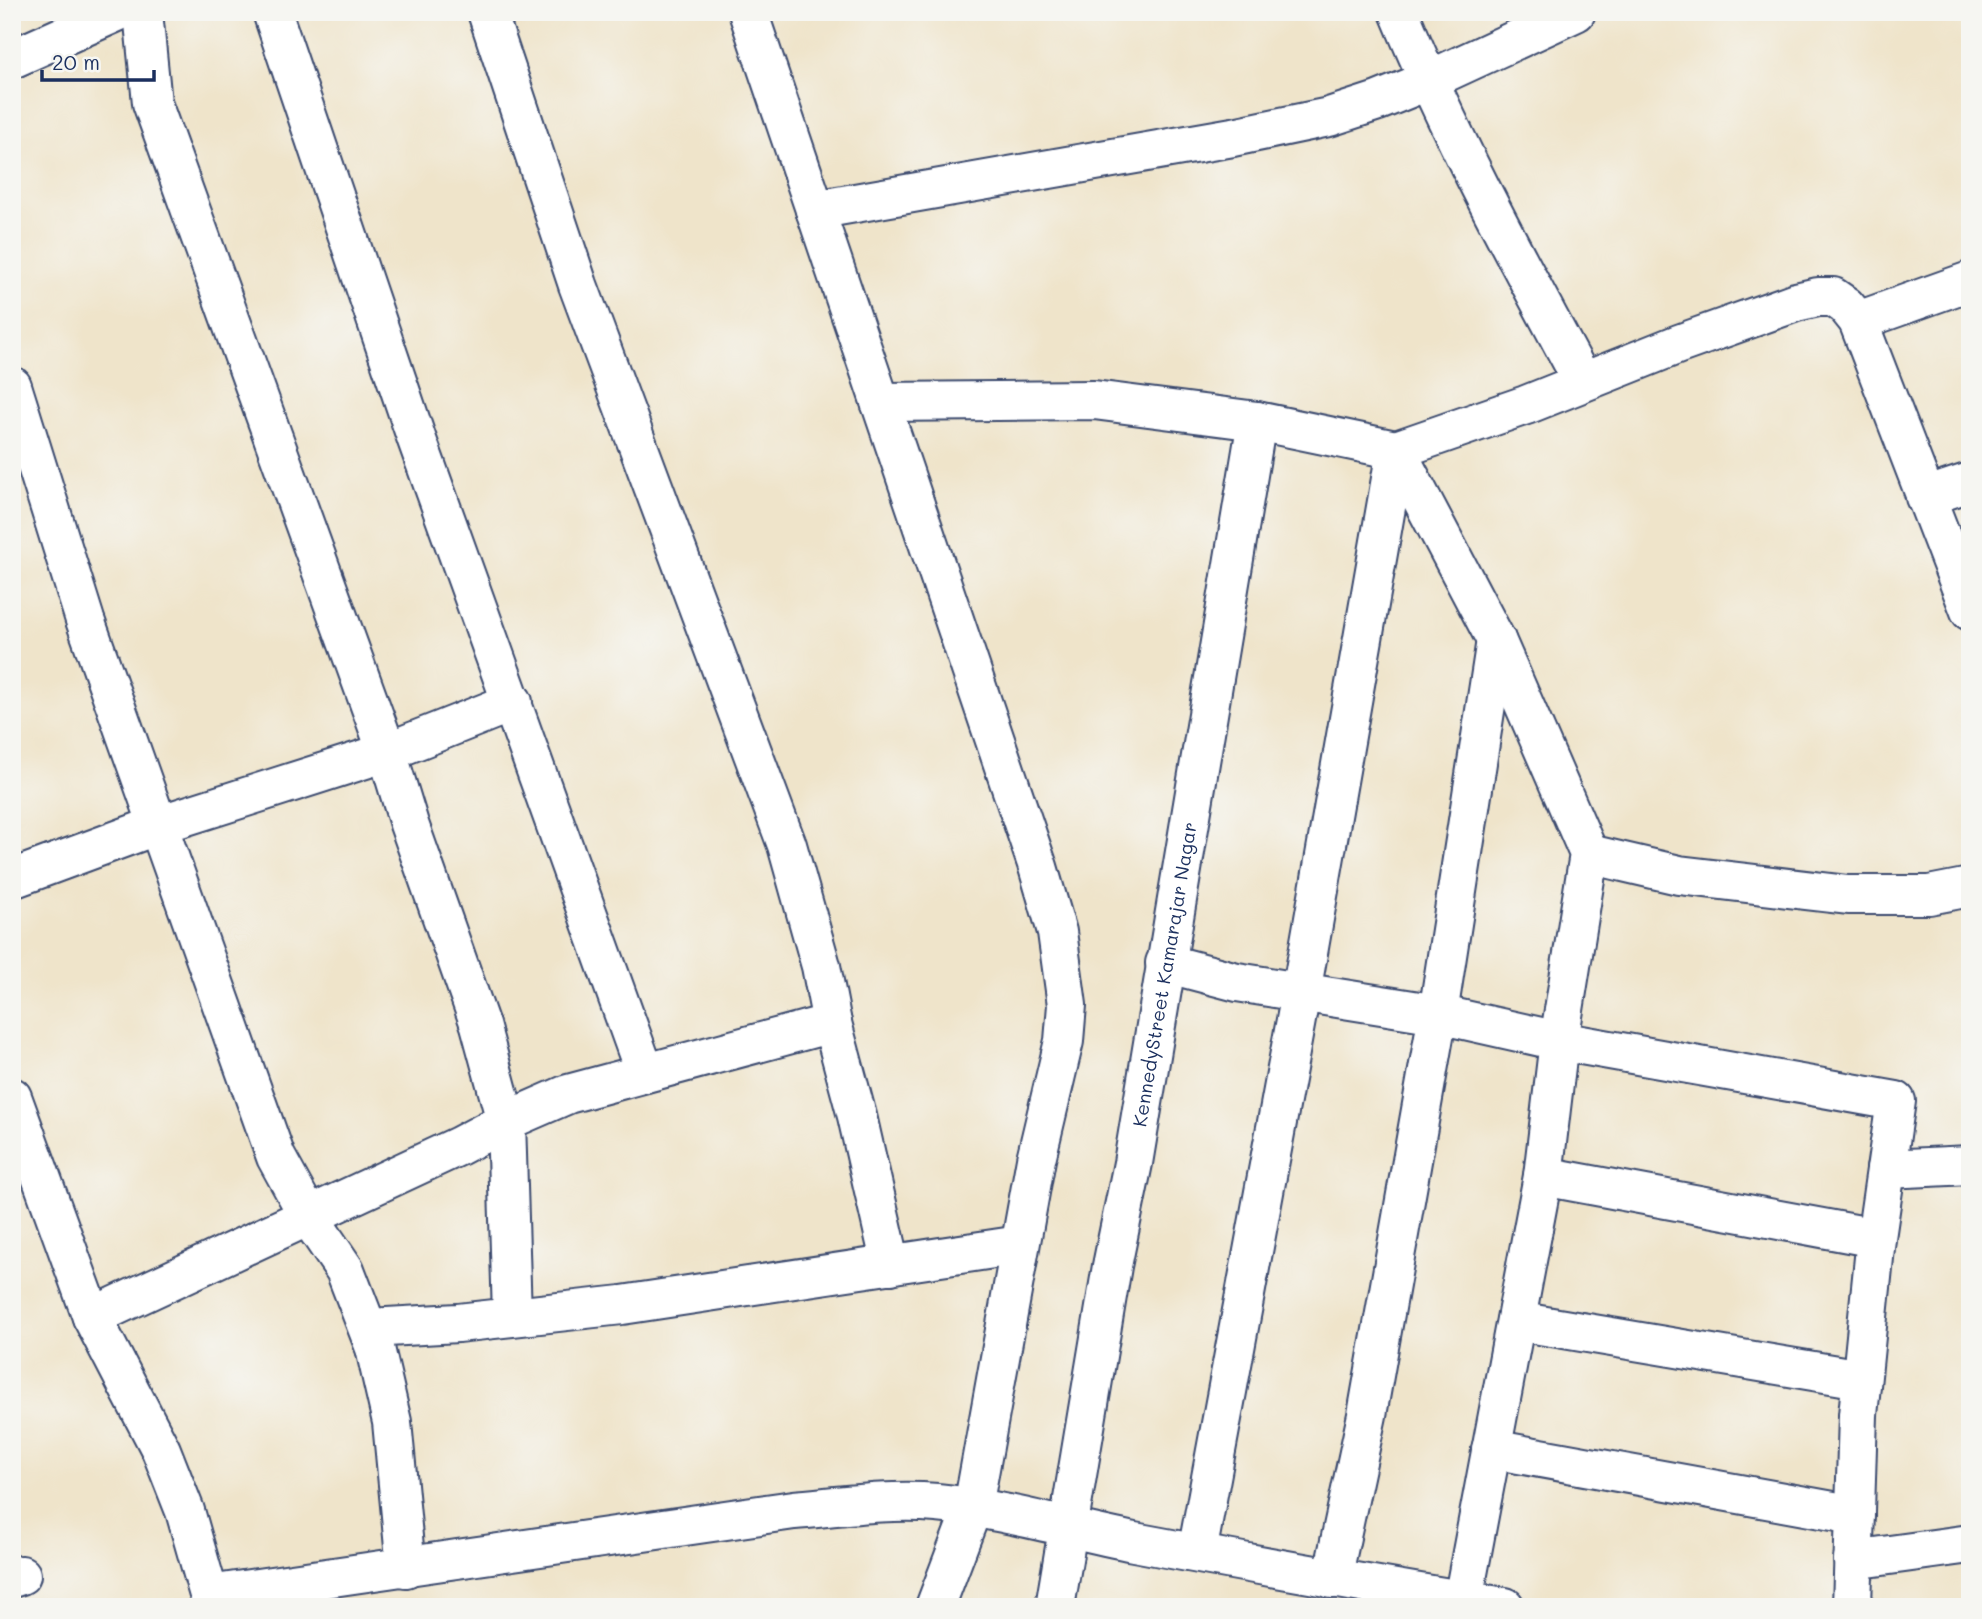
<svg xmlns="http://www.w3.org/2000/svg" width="1982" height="1619" font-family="Mali,sans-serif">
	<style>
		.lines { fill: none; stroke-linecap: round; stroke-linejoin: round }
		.minor-casing { stroke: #3b4a6e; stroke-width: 42 }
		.minor { stroke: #fff; stroke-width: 38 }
		.labels { text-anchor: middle; stroke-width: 6; stroke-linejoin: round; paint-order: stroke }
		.street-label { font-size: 19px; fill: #1b2f5e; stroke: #f6f6f2 }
	</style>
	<rect width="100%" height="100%" fill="#f6f6f2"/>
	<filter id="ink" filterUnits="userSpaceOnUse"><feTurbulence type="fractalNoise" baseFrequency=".0143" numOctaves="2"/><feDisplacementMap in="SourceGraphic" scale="14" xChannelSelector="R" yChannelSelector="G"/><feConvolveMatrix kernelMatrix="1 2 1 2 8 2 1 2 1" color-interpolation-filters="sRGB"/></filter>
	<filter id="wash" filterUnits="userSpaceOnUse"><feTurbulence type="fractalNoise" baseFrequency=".00686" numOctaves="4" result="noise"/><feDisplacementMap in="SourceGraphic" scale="28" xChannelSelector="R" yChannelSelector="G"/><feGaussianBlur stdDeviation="1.57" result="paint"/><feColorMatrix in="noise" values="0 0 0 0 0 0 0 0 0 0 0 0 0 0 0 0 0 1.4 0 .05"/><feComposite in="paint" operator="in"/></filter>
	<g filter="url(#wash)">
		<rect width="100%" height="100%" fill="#efe4ca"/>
	</g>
	<g filter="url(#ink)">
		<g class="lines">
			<defs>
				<g id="minor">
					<polyline points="143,12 152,103 387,752 409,824 480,1025 506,1121 512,1316"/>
					<polyline points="272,12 417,440 645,1073"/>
					<polyline points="487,12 578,285 787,845 821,966 832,1023 857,1116 891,1265"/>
					<polyline points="748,12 1038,867 1057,932 1067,1005 1064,1041 1036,1159 973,1507 935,1607"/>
					<path d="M1399 12C1452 140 1518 261 1583 382"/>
					<polyline points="12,59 117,12"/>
					<polyline points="815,210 1233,137 1329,117 1378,101 1427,81 1576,12"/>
					<polyline points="1858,321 1970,281"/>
					<polyline points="12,386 85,620 276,1157 309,1217 345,1270 375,1348 392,1422 406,1568"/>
					<polyline points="880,402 1094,400 1257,421 1396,450 1496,640 1589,854 1559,1041 1543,1176 1463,1600"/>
					<polyline points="1925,497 1970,482"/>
					<polyline points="1589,854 1679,875 1848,895 1929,895 1970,887"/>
					<polyline points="12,879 158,825 387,752 513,702"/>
					<polyline points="1165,963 1237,982 1438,1014 1559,1041 1896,1101 1876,1238 1858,1415 1852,1607"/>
					<path d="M12 1097 92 1317 161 1450 185 1511 209 1595 794 1510C841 1506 889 1499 937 1503 1003 1509 1068 1529 1134 1542 1257 1565 1381 1587 1505 1607"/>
					<polyline points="1886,1169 1970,1165"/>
					<polyline points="1543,1176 1876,1238"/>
					<polyline points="92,1317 459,1146 506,1121 568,1094 832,1023"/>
					<polyline points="1516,1321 1861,1379"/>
					<polyline points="369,1328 458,1323 622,1305 1020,1245"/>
					<polyline points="1491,1449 1855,1515"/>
					<polyline points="1197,1553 1301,993 1396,450 1526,405 1679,344 1796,302 1818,297 1833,297 1846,306 1858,321 1970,611"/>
					<polyline points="1853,1560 1970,1544"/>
					<polyline points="12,1578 21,1575"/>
					<polyline points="1332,1579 1367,1415 1438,1014 1496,640"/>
					<path id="s1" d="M1055 1607 1112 1266 1133 1163 1257 421"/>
				</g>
			</defs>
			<use href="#minor" class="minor-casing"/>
			<use href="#minor" class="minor"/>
		</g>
	</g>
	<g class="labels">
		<g class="street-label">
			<text dy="7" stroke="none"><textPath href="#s1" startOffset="642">KennedyStreet Kamarajar Nagar</textPath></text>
		</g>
	</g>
	<rect width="1982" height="1619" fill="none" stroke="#f6f6f2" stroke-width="42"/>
	<path d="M42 70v10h112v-10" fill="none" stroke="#1b2f5e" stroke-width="3.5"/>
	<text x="52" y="70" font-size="21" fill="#1b2f5e" stroke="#f6f6f2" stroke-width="5" paint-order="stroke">20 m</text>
</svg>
